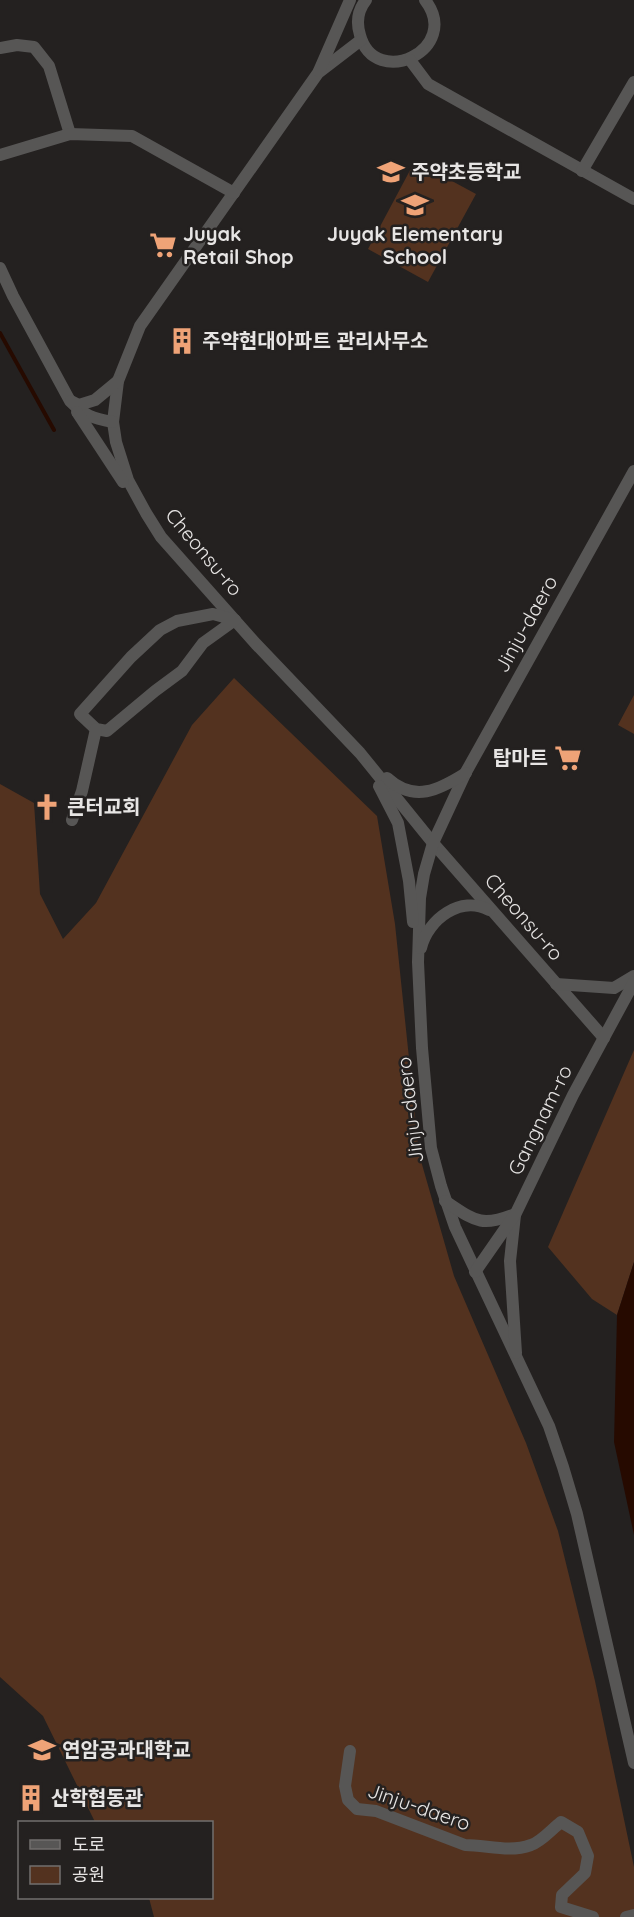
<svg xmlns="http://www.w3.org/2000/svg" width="634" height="1917" font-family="Quicksand,'Noto Sans KR',sans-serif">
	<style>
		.green { fill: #53321f }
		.water { fill: #260a00 }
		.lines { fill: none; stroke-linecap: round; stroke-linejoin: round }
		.stream { stroke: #260a00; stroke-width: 4 }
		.minor { stroke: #575655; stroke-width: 12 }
		.labels { text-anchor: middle; stroke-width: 5; stroke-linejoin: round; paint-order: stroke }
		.poi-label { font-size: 20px; font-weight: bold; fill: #e7e5e4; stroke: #242120; text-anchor: start }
		.street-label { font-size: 20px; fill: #e7e5e4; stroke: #242120 }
	</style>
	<rect width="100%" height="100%" fill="#242120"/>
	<g class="green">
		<polygon points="415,161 476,194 428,282 368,249"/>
		<polygon points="234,678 377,816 395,924 419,1154 454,1276 526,1443 558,1531 595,1681 634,1867 634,1917 154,1917 149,1898 212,1898 212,1822 95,1822 43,1716 0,1677 0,784 34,803 40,894 63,939 96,903 192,725"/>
		<polygon points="634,695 634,734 618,725"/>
		<polygon points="634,1050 634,1262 617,1315 592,1299 548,1247"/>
	</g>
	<polygon class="water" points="634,1262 634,1535 614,1442 617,1315"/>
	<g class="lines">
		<polyline class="stream" points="0,333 54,430"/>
		<g class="minor">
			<path d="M366 0C358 10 356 22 360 35 375 91 463 49 425 0"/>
			<polyline points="361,40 318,73 140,326 118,381 113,422 116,442 128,480 146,513 161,537 256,644 360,753 433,843 604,1038"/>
			<polyline points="0,48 17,45 34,47 49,66 70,134"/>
			<polyline points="410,60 428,84 634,199"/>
			<polyline points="319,71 350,0"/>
			<polyline points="0,155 70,134 132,136 234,193"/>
			<polyline points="582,171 634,82"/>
			<path d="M0 268 13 296 70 401C85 416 92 418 113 422"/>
			<polyline points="71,401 79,405 95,400 118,381"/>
			<polyline points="77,412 123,482"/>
			<polyline points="634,471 466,772 433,843 424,874 420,898 418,962 422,1048 431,1148 441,1186 455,1227 549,1426 563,1467 577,1514 634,1763"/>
			<polygon points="213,614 235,620 203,643 182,671 155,691 107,731 96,729 80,714 131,657 160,630 177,621"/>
			<path d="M387 778C414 803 439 790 466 773"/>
			<polyline points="379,786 398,823 409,881 413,922"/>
			<polyline points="72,820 82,791 96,729"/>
			<path d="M421 948C428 919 461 895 489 910"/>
			<polyline points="556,984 614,988 634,976"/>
			<path d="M445 1201C474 1220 480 1228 515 1214"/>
			<polyline points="515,1215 510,1261 516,1353"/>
			<polyline points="475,1272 516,1213 573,1095 634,982"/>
			<path d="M350 1751 345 1786 348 1800 357 1809 376 1811 465 1845C487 1845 509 1853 531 1845 541 1842 552 1829 561 1822L578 1832 588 1856 585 1873 562 1895 561 1907 593 1917"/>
			<polyline points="626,1917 634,1915"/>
		</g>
	</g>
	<defs>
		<symbol id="school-bare" viewBox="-9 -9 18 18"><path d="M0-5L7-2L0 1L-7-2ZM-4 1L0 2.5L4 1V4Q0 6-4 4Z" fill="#efa377" stroke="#242120" stroke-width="2.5" paint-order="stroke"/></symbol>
		<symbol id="supermarket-bare" viewBox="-9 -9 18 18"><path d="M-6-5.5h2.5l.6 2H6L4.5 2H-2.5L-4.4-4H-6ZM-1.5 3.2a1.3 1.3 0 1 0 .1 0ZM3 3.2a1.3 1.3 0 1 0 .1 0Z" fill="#efa377" stroke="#242120" stroke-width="2.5" paint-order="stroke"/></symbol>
		<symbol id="building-bare" viewBox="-9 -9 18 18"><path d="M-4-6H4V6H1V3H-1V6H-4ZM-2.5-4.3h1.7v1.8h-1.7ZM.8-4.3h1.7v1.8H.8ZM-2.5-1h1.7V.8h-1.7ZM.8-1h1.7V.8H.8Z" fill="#efa377" stroke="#242120" stroke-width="2.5" paint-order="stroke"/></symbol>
		<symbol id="church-bare" viewBox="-9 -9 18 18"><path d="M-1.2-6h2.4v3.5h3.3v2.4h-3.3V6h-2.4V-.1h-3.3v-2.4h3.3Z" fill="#efa377" stroke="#242120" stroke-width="2.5" paint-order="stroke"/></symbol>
		<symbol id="university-bare" viewBox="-9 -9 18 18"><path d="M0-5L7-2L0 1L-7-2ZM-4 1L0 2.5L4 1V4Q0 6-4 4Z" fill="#efa377" stroke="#242120" stroke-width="2.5" paint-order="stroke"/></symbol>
	</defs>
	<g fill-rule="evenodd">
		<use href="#school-bare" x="372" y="153" width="38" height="38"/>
		<use href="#school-bare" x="396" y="186" width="38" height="38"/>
		<use href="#supermarket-bare" x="144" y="226" width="38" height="38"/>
		<use href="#building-bare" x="163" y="322" width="38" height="38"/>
		<use href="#supermarket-bare" x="549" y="739" width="38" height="38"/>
		<use href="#church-bare" x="28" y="788" width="38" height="38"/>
		<use href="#university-bare" x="23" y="1731" width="38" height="38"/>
		<use href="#building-bare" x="12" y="1779" width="38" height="38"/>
	</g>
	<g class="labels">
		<g class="poi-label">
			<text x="411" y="179">주약초등학교</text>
			<text x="183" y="241">Juyak<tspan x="183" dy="23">Retail Shop</tspan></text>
			<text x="415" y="241" text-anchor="middle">Juyak Elementary<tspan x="415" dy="23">School</tspan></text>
			<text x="202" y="348">주약현대아파트 관리사무소</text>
			<text x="548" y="765" text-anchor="end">탑마트</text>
			<text x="67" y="814">큰터교회</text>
			<text x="62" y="1757">연암공과대학교</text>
			<text x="51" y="1805">산학협동관</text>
		</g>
		<g class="street-label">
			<text transform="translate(204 552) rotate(50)" y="7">Cheonsu-ro</text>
			<text transform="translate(526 624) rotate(-61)" y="7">Jinju-daero</text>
			<text transform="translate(524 917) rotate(49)" y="7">Cheonsu-ro</text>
			<text transform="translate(410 1110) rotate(-97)" y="7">Jinju-daero</text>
			<text transform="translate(540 1120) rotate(-64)" y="7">Gangnam-ro</text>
			<text transform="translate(419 1807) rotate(19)" y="7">Jinju-daero</text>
		</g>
	</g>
	<rect x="18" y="1821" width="195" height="78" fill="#242120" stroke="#726f6e" stroke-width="1.5"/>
	<rect x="30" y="1840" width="30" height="9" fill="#575655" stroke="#726f6e" stroke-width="1.5"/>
	<text x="72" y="1851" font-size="18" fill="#e7e5e4">도로</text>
	<rect x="30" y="1866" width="30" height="18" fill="#53321f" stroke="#726f6e" stroke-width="1.5"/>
	<text x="72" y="1881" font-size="18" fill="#e7e5e4">공원</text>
</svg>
